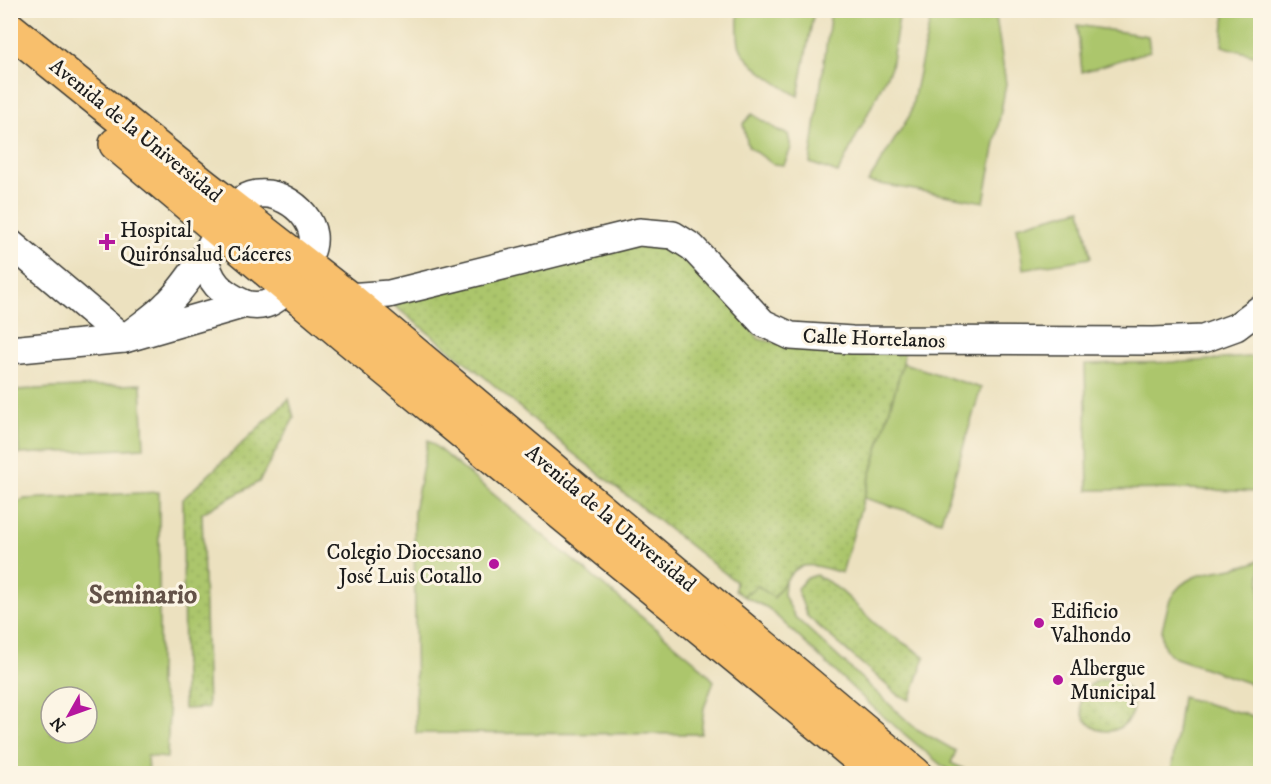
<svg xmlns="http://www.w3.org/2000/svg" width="1271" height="784" font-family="'IM FELL DW Pica',serif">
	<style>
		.grass { fill: url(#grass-dots); stroke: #647144; stroke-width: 1.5 }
		.green { fill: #acc66c; stroke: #647144; stroke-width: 1.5; fill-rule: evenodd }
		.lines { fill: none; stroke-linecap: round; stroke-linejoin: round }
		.minor-casing { stroke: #3b3a34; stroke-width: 30 }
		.major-casing { stroke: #3b3a34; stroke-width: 36 }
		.minor { stroke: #fff; stroke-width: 27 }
		.major { stroke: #f8bf6c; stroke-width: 33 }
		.poi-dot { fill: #b5179e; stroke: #fcf5e5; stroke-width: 2 }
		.labels { text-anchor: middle; stroke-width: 6; stroke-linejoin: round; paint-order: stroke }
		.street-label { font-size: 21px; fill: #1c1c1c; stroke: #fcf5e5 }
		.poi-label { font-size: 21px; fill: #1c1c1c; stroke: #fcf5e5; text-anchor: start }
		.district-label { font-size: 27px; font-weight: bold; fill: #635248; stroke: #fcf5e5 }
	</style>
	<defs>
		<pattern id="grass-dots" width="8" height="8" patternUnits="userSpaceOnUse" patternTransform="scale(1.5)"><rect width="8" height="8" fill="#acc66c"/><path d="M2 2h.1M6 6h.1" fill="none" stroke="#93aa5d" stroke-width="1.8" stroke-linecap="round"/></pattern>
	</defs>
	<rect width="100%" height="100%" fill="#fcf5e5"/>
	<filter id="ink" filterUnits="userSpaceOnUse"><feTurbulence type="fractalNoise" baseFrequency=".0167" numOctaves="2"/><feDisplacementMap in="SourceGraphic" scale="12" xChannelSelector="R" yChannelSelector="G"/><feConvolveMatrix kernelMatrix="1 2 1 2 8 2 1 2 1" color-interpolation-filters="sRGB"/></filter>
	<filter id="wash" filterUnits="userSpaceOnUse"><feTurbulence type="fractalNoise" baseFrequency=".008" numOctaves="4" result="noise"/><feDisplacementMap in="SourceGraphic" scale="24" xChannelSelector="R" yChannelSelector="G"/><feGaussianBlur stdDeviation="1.35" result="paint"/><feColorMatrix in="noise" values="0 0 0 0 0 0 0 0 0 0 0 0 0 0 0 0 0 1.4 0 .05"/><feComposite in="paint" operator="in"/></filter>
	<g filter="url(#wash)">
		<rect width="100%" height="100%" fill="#ece1bf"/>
		<g class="grass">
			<path d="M658 243 679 250 712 280 759 339 772 342 868 352 904 351 903 363 842 573C799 560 798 561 774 598L758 586 743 596 735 590 736 582 569 450 488 380 391 303 620 246Z"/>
			<polygon points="289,399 294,418 259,482 202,513 208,708 184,709 183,499"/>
			<path d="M816 575C847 590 857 610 882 629 896 639 911 647 925 657L910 700 898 695 807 616 797 589 805 579Z"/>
			<circle cx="1107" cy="705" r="26"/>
		</g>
		<g class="green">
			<path d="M738 11H814L798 96C782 87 743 63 739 44 737 33 738 21 738 11Z"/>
			<polygon points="831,11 900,11 891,67 838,173 810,163"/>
			<polygon points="932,11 996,17 1006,84 984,202 868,182 910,115"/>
			<polygon points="1225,11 1260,11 1260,57 1222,46"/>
			<polygon points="1077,25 1148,36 1150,51 1082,72"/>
			<polygon points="752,114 781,132 788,134 791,148 784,165 773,164 748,146 743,124"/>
			<polygon points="1081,209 1091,258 1023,269 1017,226"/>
			<polygon points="1260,356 1260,492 1186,489 1088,490 1085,364 1184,362"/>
			<polygon points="903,363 981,388 941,521 864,498"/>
			<polygon points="141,384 144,448 19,454 15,390"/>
			<polygon points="428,440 696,662 714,681 704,708 701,734 416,733 414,511"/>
			<path d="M159 492V685L169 712 167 758 147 756 148 773 11 772V506L24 499ZM51 697H87V733H51Z"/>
			<path d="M1260 560V687L1173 657C1162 649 1160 638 1163 625 1166 616 1167 606 1171 598 1189 564 1231 575 1260 560Z"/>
			<polygon points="785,581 784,595 795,617 915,728 956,751 951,763 972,773 954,773 941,765 877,711 768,608 743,596 758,586 774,598"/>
			<polygon points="1182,697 1260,718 1260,773 1171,773"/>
		</g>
	</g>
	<g filter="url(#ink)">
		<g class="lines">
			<defs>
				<g id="minor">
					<polyline points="10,243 124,339"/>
					<path d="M205 255C208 282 221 293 245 304"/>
					<polyline points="347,297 389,294 639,232 673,235 692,247 763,323 791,336 852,340 1154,341 1203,339 1236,327 1260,309"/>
					<path d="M10 350 124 339 245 304C268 310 280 298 293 280 303 266 315 253 313 235 309 206 267 182 242 200 223 214 216 238 204 257 193 272 181 291 167 304 155 317 138 327 124 339"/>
				</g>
				<g id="major">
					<polyline points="10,29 203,185 347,297 915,774"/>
					<polyline points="116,144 344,335 835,738 861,760 869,774"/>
				</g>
			</defs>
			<use href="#minor" class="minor-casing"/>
			<use href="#major" class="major-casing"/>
			<use href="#minor" class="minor"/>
			<use href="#major" class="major"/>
		</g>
	</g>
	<g class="poi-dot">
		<path d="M104 233h6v6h6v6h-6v6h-6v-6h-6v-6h6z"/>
		<circle cx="494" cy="564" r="6"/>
		<circle cx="1039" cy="623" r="6"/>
		<circle cx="1058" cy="680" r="6"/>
	</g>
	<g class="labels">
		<g class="street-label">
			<text transform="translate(136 130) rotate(39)" y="7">Avenida de la Universidad</text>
			<text transform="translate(874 338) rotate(2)" y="7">Calle Hortelanos</text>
			<text transform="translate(611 518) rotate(40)" y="7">Avenida de la Universidad</text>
		</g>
		<g class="poi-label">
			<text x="120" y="237">Hospital<tspan x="120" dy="24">Quirónsalud Cáceres</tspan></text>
			<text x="482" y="559" text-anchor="end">Colegio Diocesano<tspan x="482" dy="24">José Luis Cotallo</tspan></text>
			<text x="1051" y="618">Edificio<tspan x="1051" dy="24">Valhondo</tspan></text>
			<text x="1070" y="675">Albergue<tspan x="1070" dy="24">Municipal</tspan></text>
		</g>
		<g class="district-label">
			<text x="143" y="603">Seminario</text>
		</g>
	</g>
	<rect width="1271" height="784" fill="none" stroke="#fcf5e5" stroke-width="36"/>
	<g transform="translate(69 715) rotate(230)"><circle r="28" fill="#fcf5e5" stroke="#a29e95" stroke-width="1.5"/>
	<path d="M0-4.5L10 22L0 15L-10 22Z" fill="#b5179e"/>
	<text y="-9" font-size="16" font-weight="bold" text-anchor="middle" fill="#1c1c1c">N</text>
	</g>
</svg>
